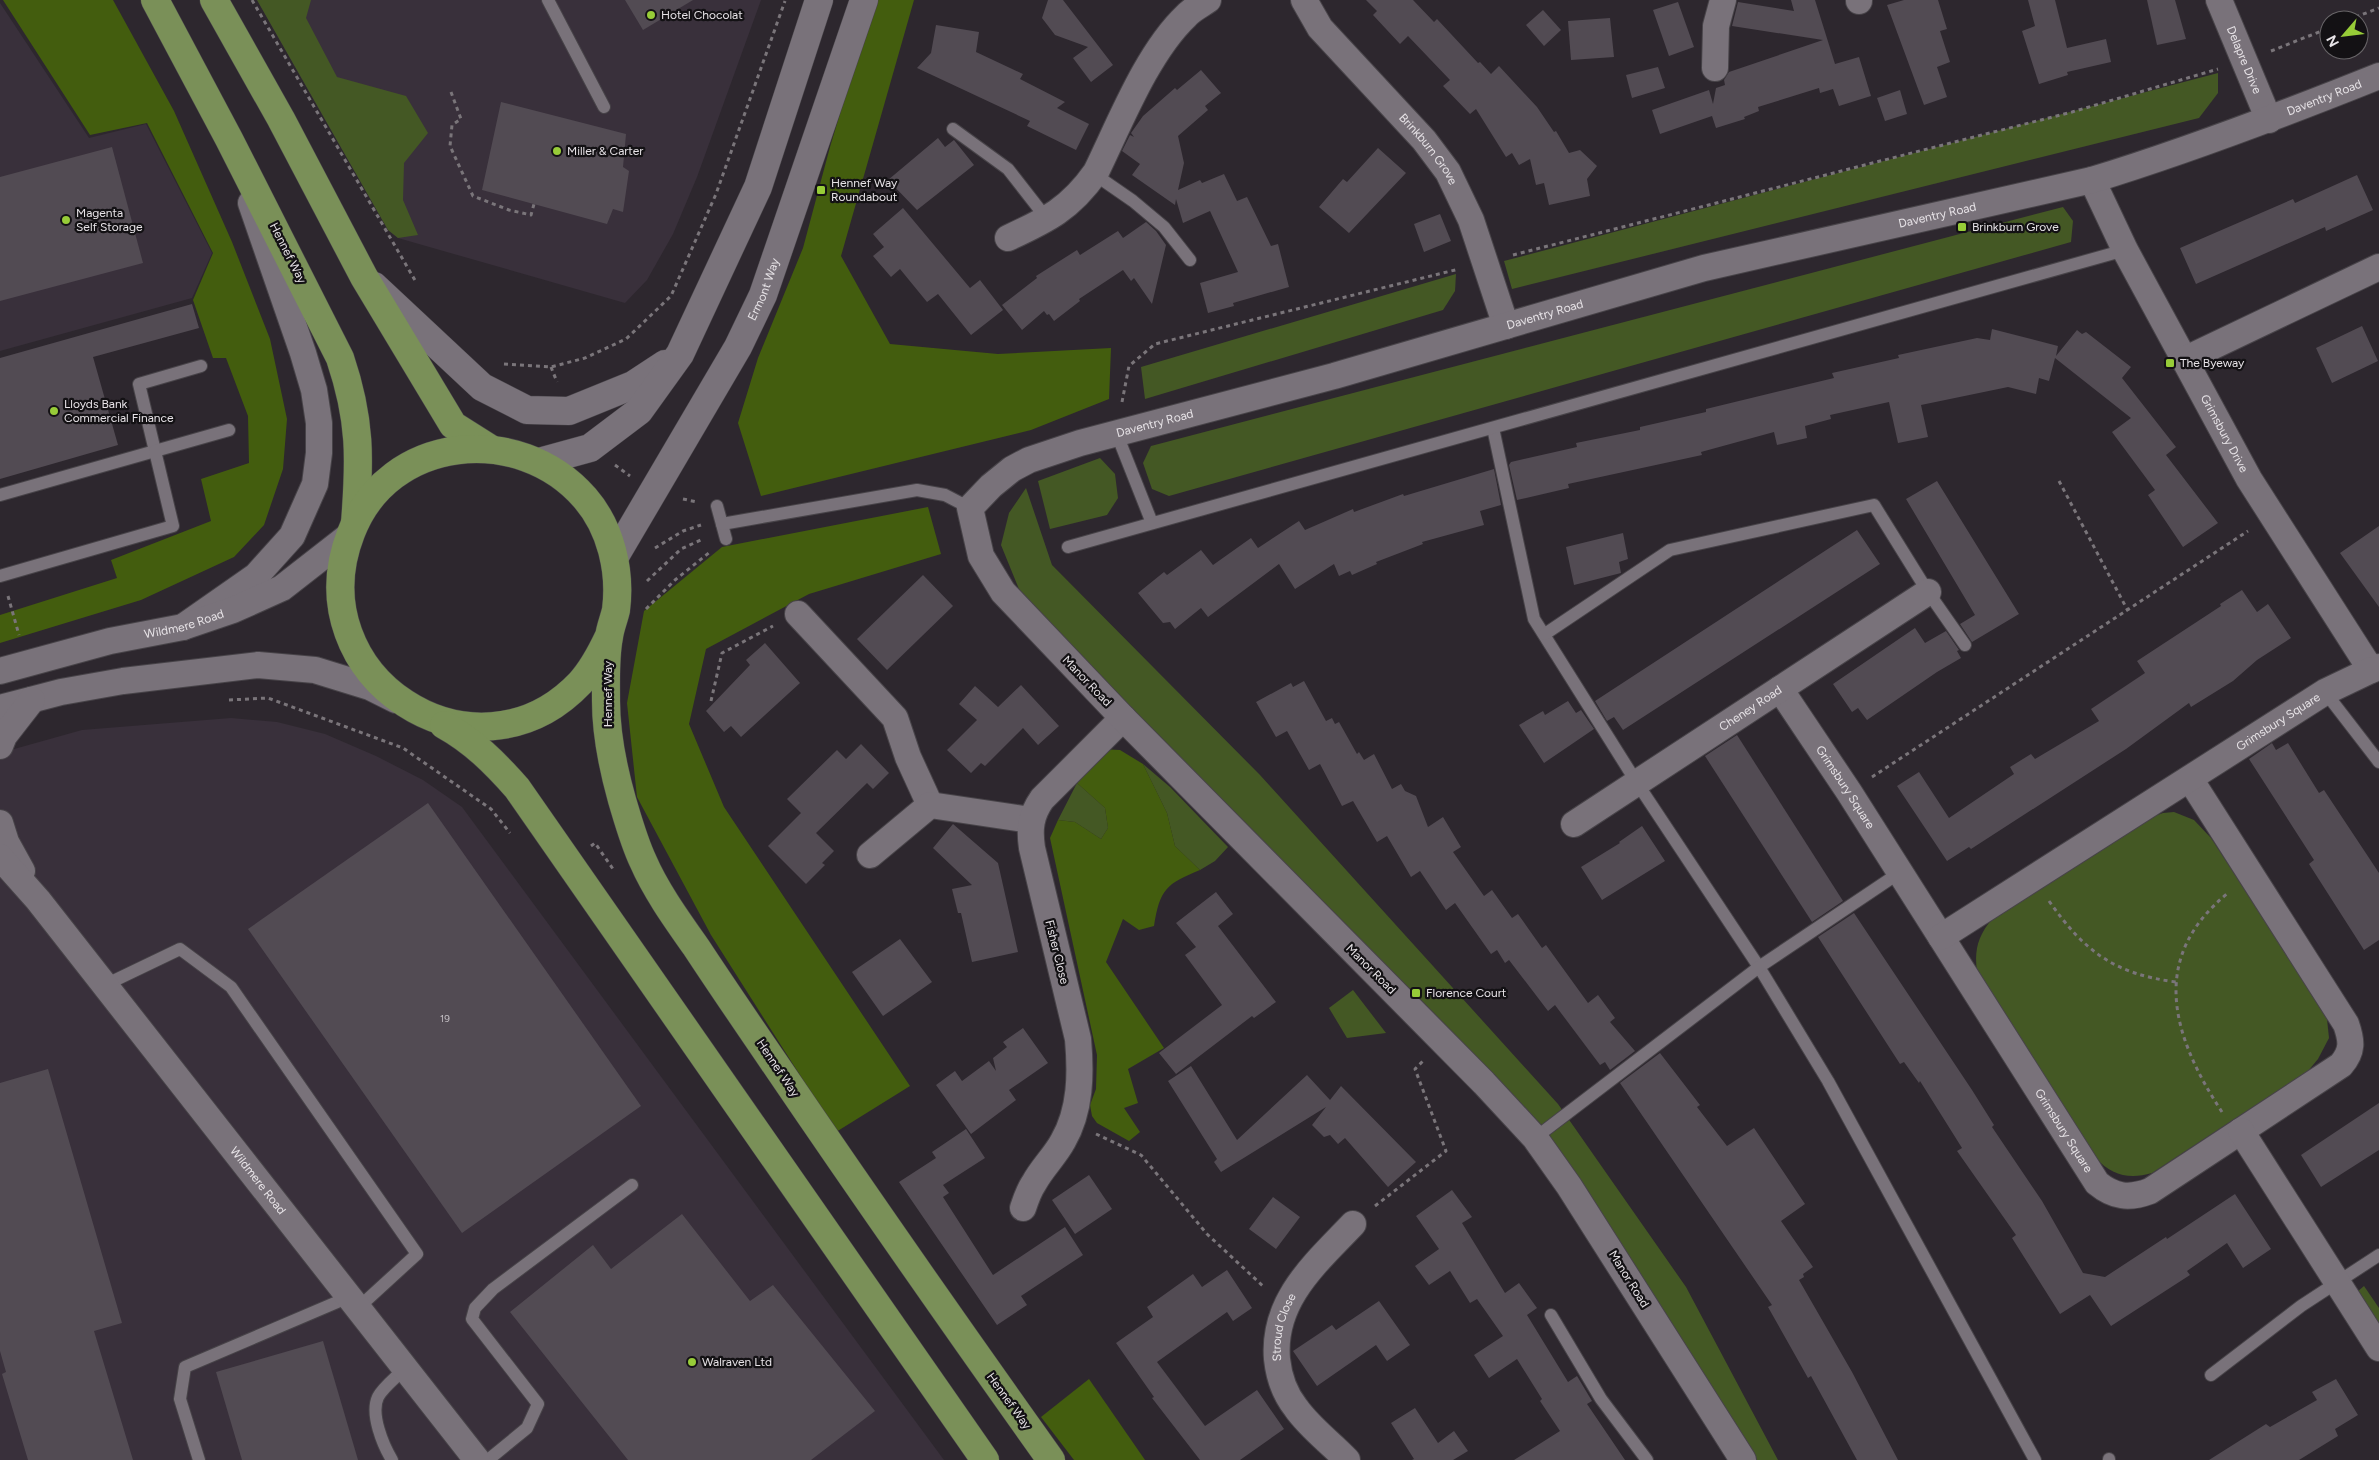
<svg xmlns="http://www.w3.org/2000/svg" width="2379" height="1460" font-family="Figtree,sans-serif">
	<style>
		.built { fill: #39303b }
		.green { fill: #445824 }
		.forest { fill: #435d0e }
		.building { fill: #524b53 }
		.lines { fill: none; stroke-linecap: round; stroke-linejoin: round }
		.service-casing { stroke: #474348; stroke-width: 14 }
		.minor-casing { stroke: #474348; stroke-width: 28 }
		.tertiary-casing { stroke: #474348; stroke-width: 29 }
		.trunk-casing { stroke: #474348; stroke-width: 29 }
		.path { stroke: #7a757a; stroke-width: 3; stroke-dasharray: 4 4; stroke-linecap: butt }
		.service { stroke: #79727a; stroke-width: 12 }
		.minor { stroke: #79727a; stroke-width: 26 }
		.tertiary { stroke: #79727a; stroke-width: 28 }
		.trunk { stroke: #7a9058; stroke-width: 28 }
		.poi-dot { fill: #97cc38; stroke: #131114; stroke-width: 2 }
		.labels { text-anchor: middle; stroke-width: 4.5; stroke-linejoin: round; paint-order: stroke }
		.number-label { font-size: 10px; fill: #c2bdc2 }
		.poi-label { font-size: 12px; fill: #e7e3e7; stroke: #131114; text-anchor: start }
		.street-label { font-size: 12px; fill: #e7e3e7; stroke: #131114 }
	</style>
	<rect width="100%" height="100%" fill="#2d272e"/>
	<g class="built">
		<polygon points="257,0 761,0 697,177 673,234 647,280 625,303 398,238 388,230"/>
		<polygon points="0,3 89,138 146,124 212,253 192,298 0,351"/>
		<polygon points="231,718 277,722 325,734 376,756 423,780 462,807 944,1460 0,1460 0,753 82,730"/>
	</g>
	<g class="green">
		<polygon points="257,0 311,0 306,18 337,77 406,96 428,133 404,163 403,200 418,235 398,238 388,230"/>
		<polygon points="2218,73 2218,93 2199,118 1512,289 1504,261"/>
		<polygon points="2063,207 2073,221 2071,242 1169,496 1152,489 1143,463 1151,446"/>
		<polygon points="1456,274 1455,291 1443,310 1145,399 1141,367"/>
		<polygon points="1100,458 1115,474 1118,498 1107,515 1050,529 1038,481"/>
		<polygon points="1026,488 1052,565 1260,775 1558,1104 1686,1287 1778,1460 1753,1460 1532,1124 1023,599 1001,545 1009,513"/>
		<polygon points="1143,764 1170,787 1228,847 1215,861 1200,870 1175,846 1167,813"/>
		<polygon points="1077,783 1105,808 1108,828 1101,839 1075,822 1058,820"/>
		<path d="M2174 812 2194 820 2211 838 2322 1008 2327 1019 2329 1038 2318 1059 2308 1071 2152 1173C2129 1180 2111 1175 2096 1158L1977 971C1974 950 1978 936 1992 919L2152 817 2163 813Z"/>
		<polygon points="1353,990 1386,1033 1347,1038 1329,1008"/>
		<polygon points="2364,1286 2379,1308 2379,1326 2357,1292"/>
	</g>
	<g class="forest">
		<polygon points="3,0 113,0 174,111 232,242 270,339 287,419 283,469 264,525 234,557 141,600 0,643 0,615 117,578 111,560 211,521 201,479 249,463 248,416 226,358 213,358 193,300 213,253 147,123 90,135"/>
		<polygon points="874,0 914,0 841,256 890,344 998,354 1111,348 1109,399 1031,430 761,496 738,423 758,358 803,248 830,147"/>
		<polygon points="928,507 941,554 809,594 706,649 689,724 724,807 910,1086 836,1132 711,935 637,797 627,703 644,611 722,547"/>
		<path d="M1100 749 1120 750 1143 764 1167 813 1175 846 1200 870C1166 884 1160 889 1154 926L1139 930 1123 919 1106 962 1164 1048 1128 1069 1138 1103 1124 1108 1140 1132 1129 1141 1097 1123 1092 1116 1090 1105 1096 1089 1097 1055 1050 838 1058 820 1075 822 1101 839 1108 828 1105 808 1077 783 1081 773Z"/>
		<polygon points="1089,1379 1145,1460 1074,1460 1041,1417"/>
	</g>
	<g class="building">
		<polygon points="625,0 693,0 643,30"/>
		<polygon points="1048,0 1063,0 1113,65 1091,82 1073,58 1088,47 1055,35 1042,18"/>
		<polygon points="1366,0 1413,0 1434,22 1437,19 1478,63 1480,62 1491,74 1499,66 1537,107 1554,132 1556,131 1569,153 1580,150 1597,166 1587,179 1590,196 1549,205 1544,183 1536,185 1530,159 1519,165 1512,153 1506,157 1476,109 1470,114 1443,86 1450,80 1408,36 1400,44 1373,15 1377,11"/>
		<polygon points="1791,0 1815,0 1835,64 1859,57 1871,96 1839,106 1833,89 1820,93 1819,88 1758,107 1759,111 1744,117 1745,119 1716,128 1712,116 1660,134 1652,110 1709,90 1713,104 1716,88 1725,85 1724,80 1729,72 1823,40 1732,26 1738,2 1794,11"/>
		<polygon points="1904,0 1938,0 1947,29 1940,31 1950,62 1937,67 1947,97 1924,105 1887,5"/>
		<polygon points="2028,0 2055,0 2067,48 2106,39 2111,62 2067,72 2068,75 2039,84 2022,31 2035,26"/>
		<polygon points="2147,0 2175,0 2186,39 2157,45"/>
		<polygon points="1678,2 1694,47 1669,56 1653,10"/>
		<polygon points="1543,10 1561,30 1544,46 1526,25"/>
		<polygon points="1610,18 1614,57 1571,60 1568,21"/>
		<polygon points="936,25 979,32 976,52 1023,74 1020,79 1065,102 1057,108 1089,124 1076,150 1027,126 1030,121 917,68 931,53"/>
		<polygon points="1658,67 1665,88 1632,98 1626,75"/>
		<polygon points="1201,70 1221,93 1205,106 1208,110 1178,136 1184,163 1178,190 1200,180 1202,183 1224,174 1237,201 1247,197 1271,246 1278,244 1289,287 1233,303 1234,306 1208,313 1200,283 1238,272 1210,211 1183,223 1176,199 1175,205 1132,175 1140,164 1122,151 1130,135 1134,137 1131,133 1143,116 1175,88 1177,90"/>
		<polygon points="1900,90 1907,114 1885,121 1877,98"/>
		<polygon points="501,102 626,134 623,167 629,171 623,212 613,209 607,224 482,190"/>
		<polygon points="938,138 945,147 954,140 974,165 917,210 888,180"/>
		<polygon points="112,147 143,263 0,301 0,177"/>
		<polygon points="1378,148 1406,173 1349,233 1319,207 1343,179 1347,182"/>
		<polygon points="2357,175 2373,210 2326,231 2325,227 2196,284 2180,248 2293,199 2295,203"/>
		<polygon points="903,208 970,288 980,280 1003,310 971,335 938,294 927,302 900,269 891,277 873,256 884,247 873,234"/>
		<polygon points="1440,214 1451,241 1424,252 1414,224"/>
		<polygon points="1146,222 1156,231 1166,245 1152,304 1134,278 1131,281 1123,270 1079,299 1080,301 1054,321 1049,314 1047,315 1044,311 1022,330 1002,305 1037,278 1036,276 1077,250 1080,255 1118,231 1123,238"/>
		<polygon points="192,304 199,328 93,357 118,445 0,479 0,358"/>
		<polygon points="2362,326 2378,361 2332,383 2316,348"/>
		<polygon points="1992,329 2058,346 2056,356 2077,330 2082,334 2086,332 2131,367 2122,378 2176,447 2166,455 2218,523 2183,547 2148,495 2155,490 2112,432 2131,418 2055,358 2049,381 2039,378 2036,394 2008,387 1921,405 1928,437 1898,443 1889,402 1830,415 1831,419 1805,426 1807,438 1777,445 1774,432 1701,452 1702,455 1568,484 1569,488 1517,500 1509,465 1511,462 1577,447 1576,443 1640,430 1640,427 1706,412 1706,409 1834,378 1832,373 1899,358 1898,355 1977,338 1990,340"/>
		<polygon points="1494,469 1501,505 1480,511 1484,525 1422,542 1423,544 1376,562 1377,564 1352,575 1350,571 1339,576 1334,564 1295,589 1279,564 1208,617 1201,608 1175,629 1170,622 1163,623 1138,593 1164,572 1167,575 1201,550 1213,565 1251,538 1258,548 1299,521 1305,530 1353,509 1354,512 1403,494 1404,496"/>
		<polygon points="1937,481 2019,614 1972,642 1960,624 1975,615 1906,499"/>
		<polygon points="2379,526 2379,607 2340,553"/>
		<polygon points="1857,530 1880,564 1623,730 1614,717 1607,721 1595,701"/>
		<polygon points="1623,533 1628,559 1619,562 1621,573 1574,585 1566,547"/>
		<polygon points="923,575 953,606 887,670 857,639"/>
		<polygon points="2242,590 2257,612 2268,604 2291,638 2257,660 2233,681 2191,707 2189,703 2126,749 1971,849 1969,847 1947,861 1897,786 1919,772 1949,818 2014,774 2010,767 2031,754 2035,759 2099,721 2091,709 2145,673 2137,661 2221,606 2220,604"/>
		<polygon points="1915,628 1925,643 1946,631 1959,650 1957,651 1961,658 1937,672 1867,720 1858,708 1852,712 1833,684"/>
		<polygon points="765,643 800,683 741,737 731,726 724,732 706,711 750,665 746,660"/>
		<polygon points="1304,681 1326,721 1332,718 1335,724 1339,722 1357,754 1359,752 1364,760 1374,754 1392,789 1401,784 1405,791 1416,796 1428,827 1443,817 1461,847 1453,852 1484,896 1492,890 1512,918 1518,914 1542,948 1546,945 1588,1003 1598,995 1615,1018 1610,1022 1635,1051 1610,1070 1605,1062 1600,1065 1555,1005 1548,1011 1509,960 1505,963 1497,950 1491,954 1455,903 1446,910 1420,871 1411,877 1387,836 1377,842 1353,801 1342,806 1320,764 1309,770 1287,731 1276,737 1256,702 1291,683 1293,687"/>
		<polygon points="1021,685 1059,726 1038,745 1023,728 985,766 981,763 971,773 947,750 977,720 959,704 975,686 998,707"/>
		<polygon points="1568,701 1576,713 1581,710 1594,729 1544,763 1519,725 1543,711 1545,715"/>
		<polygon points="1737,735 1843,901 1812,922 1705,756"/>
		<polygon points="2272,743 2276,750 2288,743 2319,793 2324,790 2379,873 2379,940 2364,950 2309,864 2314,860 2249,759"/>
		<polygon points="861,744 889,773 873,789 867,783 816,833 834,851 822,863 825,865 806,884 768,846 801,813 787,799 837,750 846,759"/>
		<polygon points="428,803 641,1106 462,1233 248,929"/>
		<polygon points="953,824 998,863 1018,952 972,962 961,913 958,913 952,889 972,885 933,848"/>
		<polygon points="1642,826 1665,861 1602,900 1581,867 1620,843 1619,842"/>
		<polygon points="1216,892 1233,914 1218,926 1276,1002 1254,1018 1252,1016 1176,1074 1159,1053 1222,1005 1185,955 1196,947 1176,923"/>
		<polygon points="1854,913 1972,1090 1994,1125 1992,1127 2042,1201 2083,1273 2105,1277 2166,1237 2167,1239 2235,1194 2271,1249 2243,1268 2227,1243 2187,1271 2190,1275 2111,1326 2090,1295 2060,1314 2012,1238 2016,1235 1957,1151 1962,1148 1920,1081 1919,1083 1904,1062 1900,1064 1818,937"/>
		<polygon points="900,939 932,982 883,1016 852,972"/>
		<polygon points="1023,1028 1048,1063 1009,1090 1016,1100 971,1134 936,1085 955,1071 962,1081 989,1061 996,1071 993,1058 1007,1047 1003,1042"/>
		<polygon points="1660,1053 1700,1105 1697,1107 1727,1146 1754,1128 1805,1204 1781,1221 1813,1267 1803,1274 1804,1277 1799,1280 1852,1372 1898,1460 1857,1460 1811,1376 1808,1378 1768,1307 1772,1305 1620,1083"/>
		<polygon points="1191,1066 1237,1140 1307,1075 1330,1100 1341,1086 1416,1162 1388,1187 1345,1138 1338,1144 1330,1135 1324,1137 1312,1125 1326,1107 1221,1172 1214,1162 1217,1159 1168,1081"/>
		<polygon points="48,1069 122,1323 94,1331 133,1460 28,1460 2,1374 6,1372 0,1351 0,1083"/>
		<polygon points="2379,1103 2379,1150 2321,1187 2301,1155"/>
		<polygon points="966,1129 985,1158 943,1185 949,1193 943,1197 993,1275 1065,1227 1083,1255 1021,1296 1027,1305 997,1325 899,1182 936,1158 932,1152"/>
		<polygon points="1089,1175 1112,1209 1075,1234 1052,1200"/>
		<polygon points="1452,1190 1472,1217 1462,1223 1505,1293 1519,1283 1537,1308 1527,1315 1568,1382 1577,1376 1592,1401 1587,1404 1625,1460 1514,1460 1560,1431 1540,1401 1542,1399 1517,1359 1489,1378 1474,1355 1503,1336 1477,1299 1470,1303 1450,1271 1429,1285 1415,1266 1439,1249 1416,1216"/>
		<polygon points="1273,1197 1300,1217 1276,1249 1249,1229"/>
		<polygon points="682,1214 750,1301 773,1285 875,1411 811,1460 628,1460 510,1312 593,1245 611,1269"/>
		<polygon points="1227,1270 1252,1308 1233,1321 1227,1312 1157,1362 1205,1426 1257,1390 1284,1429 1240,1460 1200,1460 1152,1398 1154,1397 1116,1343 1153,1317 1147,1307 1193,1274 1202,1287"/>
		<polygon points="1379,1301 1410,1345 1387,1361 1376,1345 1317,1386 1293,1351 1332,1325 1336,1330"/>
		<polygon points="323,1341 358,1460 242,1460 216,1372"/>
		<polygon points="2336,1379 2358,1415 2335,1429 2338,1436 2299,1460 2209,1460 2266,1424 2270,1427 2317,1400 2312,1392"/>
		<polygon points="1415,1408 1438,1443 1454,1431 1468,1451 1453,1460 1412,1460 1414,1459 1391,1423"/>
	</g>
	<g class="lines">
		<defs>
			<g id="service">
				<polyline points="548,0 604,107"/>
				<polyline points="953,129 1008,169 1047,219"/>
				<polyline points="1094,174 1133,201 1164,227 1190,260"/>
				<polyline points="1493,428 1534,619 1637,783 1759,967 1828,1081 2035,1460"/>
				<polyline points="1116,432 1152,523"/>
				<polyline points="0,495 155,451 139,384 201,366"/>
				<polyline points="717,506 726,539"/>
				<polyline points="722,524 917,490 945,495 970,508"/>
				<polyline points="1068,547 2125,250"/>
				<polyline points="0,576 173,526 155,451 229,430"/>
				<polyline points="1545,634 1670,550 1874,505 1928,592 1965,645"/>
				<polyline points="2325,692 2379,762"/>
				<polyline points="105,985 180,949 231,987 417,1254 358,1308"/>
				<polyline points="1535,1138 1759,967 1899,873"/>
				<polyline points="1551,1315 1601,1399 1647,1460"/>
				<polyline points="2211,1375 2301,1306 2379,1255"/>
				<polyline points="199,1460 180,1399 185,1367 349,1297"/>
				<path d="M392 1460C383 1445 370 1414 378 1397 383 1387 398 1376 405 1368"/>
				<polyline points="488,1460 527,1428 538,1404 472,1319 475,1308 493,1289 632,1185"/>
				<polyline points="2109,1460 2109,1459"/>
			</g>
			<g id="minor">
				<path id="s1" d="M1304 0 1320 28 1424 140 1448 172 1471 220 1506 326"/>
				<polyline points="1859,0 1859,1"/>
				<path id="s2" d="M2219 0 2269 120"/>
				<polyline points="1715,68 1716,26 1723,0"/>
				<path id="s3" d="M2092 180 2125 250 2249 479 2371 670 2379 667"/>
				<path d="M1008 238C1047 220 1070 209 1096 172 1120 123 1147 53 1186 16 1192 9 1201 5 1208 0"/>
				<polyline points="2184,360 2379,267"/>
				<polyline points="798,614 895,718 908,757 930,805"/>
				<polyline points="183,627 256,576 292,536 315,484 319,453 319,423 314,390 303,353 251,203"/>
				<path id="s4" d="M0 671 110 641 183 627 233 610 282 588 350 535"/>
				<path id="s5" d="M1780 689 1849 792 2097 1183C2114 1197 2129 1199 2150 1191L2341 1065C2353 1051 2352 1041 2346 1024L2190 779"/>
				<polyline points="0,708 61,692 123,681 258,665 315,670 370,687 396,700"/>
				<polyline points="0,746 4,736 32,700"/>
				<polyline points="0,823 6,842 22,871"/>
				<path id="s6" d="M1574 824 1928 592"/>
				<polyline points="870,855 930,805 1031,820"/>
				<path id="s7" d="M0 857 38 900 477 1460"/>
				<path id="s8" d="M1941 937 2325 692 2371 670"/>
				<polyline points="2241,1131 2379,1348"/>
				<path d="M1023 1208C1026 1199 1029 1190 1034 1183 1042 1168 1055 1156 1063 1141 1081 1110 1081 1073 1078 1039L1032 848C1029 828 1031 815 1042 799L1123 718"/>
				<path id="s9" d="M1347 1460C1331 1443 1310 1428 1296 1408 1284 1393 1279 1378 1277 1359 1272 1300 1316 1263 1353 1224"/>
				<path id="s10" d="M1743 1460 1569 1186 1535 1138 1484 1083 1123 718 1003 592 981 556 970 508 991 486 1012 469 1029 460 1080 443 1334 376 1704 268 2092 180C2190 150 2284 114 2379 76"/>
			</g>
			<g id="tertiary">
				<polyline points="374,286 482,387 527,410 569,411 633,385 665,364"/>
				<polyline points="539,462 590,448 639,411 680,354 758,187 819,0"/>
				<path id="s11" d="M614 558 738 347 763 295 864 0"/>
			</g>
			<g id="trunk">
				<path d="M155 0 229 139 340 358C361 420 360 459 355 523"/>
				<polyline points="214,0 281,119 364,277 453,425 491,449"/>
				<path d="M609 636C601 653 593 669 580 683 475 793 295 677 351 533 388 435 519 422 585 498 611 528 621 571 616 610 614 619 610 628 609 637 605 657 606 680 606 701 606 735 613 768 622 800 628 820 634 842 643 861 656 891 677 920 696 947 721 985 747 1023 773 1061 864 1195 957 1328 1051 1460"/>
				<path d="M444 725C473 741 495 763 517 788L985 1460"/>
			</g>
		</defs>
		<use href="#service" class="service-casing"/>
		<use href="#minor" class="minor-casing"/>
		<use href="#tertiary" class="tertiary-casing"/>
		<use href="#trunk" class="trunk-casing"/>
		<g class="path">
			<polyline points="252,0 416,282"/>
			<polyline points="2348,20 2379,8"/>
			<polyline points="2271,51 2329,28"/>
			<polyline points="451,92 461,119 452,125 450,146 473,196 509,210 531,215 534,204"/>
			<polyline points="1513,255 2072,112 2218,69"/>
			<polyline points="504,364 551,367 585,358 626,339 671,296 716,194 785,1"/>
			<polyline points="551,367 557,382"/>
			<polyline points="1122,402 1129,366 1155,344 1459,269"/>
			<polyline points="615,465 630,476"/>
			<polyline points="2059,481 2128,611"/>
			<polyline points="683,499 697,502"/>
			<polyline points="655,548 683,531 701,525"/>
			<polyline points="647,581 681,549 703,539"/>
			<polyline points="8,596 19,635"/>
			<polyline points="646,609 675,580 710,552"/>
			<polyline points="229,700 268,698 403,748 491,809 510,833"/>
			<polyline points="711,701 722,653 773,626"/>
			<polyline points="1872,777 2248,531"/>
			<polyline points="591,846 595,843 613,869"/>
			<path d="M2049 901C2084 951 2114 974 2176 982"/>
			<path d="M2222 1112C2172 1036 2148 958 2228 893"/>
			<polyline points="1096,1134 1141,1155 1207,1234 1265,1288"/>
			<polyline points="1375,1206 1446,1151 1415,1069 1423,1061"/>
		</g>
		<use href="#service" class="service"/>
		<use href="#minor" class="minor"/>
		<use href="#tertiary" class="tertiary"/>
		<use href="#trunk" class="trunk"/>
	</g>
	<g class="poi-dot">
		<circle cx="651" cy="15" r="5"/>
		<circle cx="557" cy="151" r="5"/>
		<rect x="816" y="185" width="10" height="10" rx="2.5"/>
		<circle cx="66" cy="220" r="5"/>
		<rect x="1957" y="222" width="10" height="10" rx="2.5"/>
		<rect x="2165" y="358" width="10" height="10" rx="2.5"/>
		<circle cx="54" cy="411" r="5"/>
		<rect x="1411" y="988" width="10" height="10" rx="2.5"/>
		<circle cx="692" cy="1362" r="5"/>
	</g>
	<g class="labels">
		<g class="number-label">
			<text x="445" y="1022">19</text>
		</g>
		<g class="poi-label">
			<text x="661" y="19">Hotel Chocolat</text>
			<text x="567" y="155">Miller &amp; Carter</text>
			<text x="831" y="187">Hennef Way<tspan x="831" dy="14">Roundabout</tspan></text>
			<text x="76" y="217">Magenta<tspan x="76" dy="14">Self Storage</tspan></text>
			<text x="1972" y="231">Brinkburn Grove</text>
			<text x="2180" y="367">The Byeway</text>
			<text x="64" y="408">Lloyds Bank<tspan x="64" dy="14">Commercial Finance</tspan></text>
			<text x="1426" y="997">Florence Court</text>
			<text x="702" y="1366">Walraven Ltd</text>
		</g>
		<g class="street-label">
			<text dy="4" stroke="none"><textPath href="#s2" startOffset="65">Delapre Drive</textPath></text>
			<text dy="4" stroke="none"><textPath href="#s10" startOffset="2660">Daventry Road</textPath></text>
			<text dy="4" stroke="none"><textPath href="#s1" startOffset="195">Brinkburn Grove</textPath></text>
			<text dy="4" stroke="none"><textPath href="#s10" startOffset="2255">Daventry Road</textPath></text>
			<text transform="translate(288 253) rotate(63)" y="4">Hennef Way</text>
			<text dy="4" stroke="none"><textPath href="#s11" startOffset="308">Ermont Way</textPath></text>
			<text dy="4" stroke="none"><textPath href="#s10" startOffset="1850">Daventry Road</textPath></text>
			<text dy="4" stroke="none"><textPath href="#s10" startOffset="1445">Daventry Road</textPath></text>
			<text dy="4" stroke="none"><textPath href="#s3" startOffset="286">Grimsbury Drive</textPath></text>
			<text dy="4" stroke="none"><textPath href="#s4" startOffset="190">Wildmere Road</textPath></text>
			<text transform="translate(1087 681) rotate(46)" y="4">Manor Road</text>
			<text transform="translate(608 694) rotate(-90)" y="4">Hennef Way</text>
			<text dy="4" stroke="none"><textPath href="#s6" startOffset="211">Cheney Road</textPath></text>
			<text dy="4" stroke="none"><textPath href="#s8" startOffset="400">Grimsbury Square</textPath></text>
			<text dy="4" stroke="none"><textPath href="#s5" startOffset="118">Grimsbury Square</textPath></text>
			<text transform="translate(1057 952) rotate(76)" y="4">Fisher Close</text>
			<text transform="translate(1371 969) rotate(45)" y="4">Manor Road</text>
			<text transform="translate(778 1068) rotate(56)" y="4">Hennef Way</text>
			<text dy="4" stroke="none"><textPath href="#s5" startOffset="525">Grimsbury Square</textPath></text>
			<text dy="4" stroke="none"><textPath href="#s7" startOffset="414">Wildmere Road</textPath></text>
			<text transform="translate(1629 1279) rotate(58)" y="4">Manor Road</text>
			<text dy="4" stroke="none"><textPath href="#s9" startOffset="159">Stroud Close</textPath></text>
			<text transform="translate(1009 1401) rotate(54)" y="4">Hennef Way</text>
		</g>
	</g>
	<g transform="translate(2344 35) rotate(242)"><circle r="24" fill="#131114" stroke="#686568"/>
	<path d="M0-4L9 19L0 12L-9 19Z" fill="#97cc38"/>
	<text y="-8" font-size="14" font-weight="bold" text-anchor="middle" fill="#e7e3e7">N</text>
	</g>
</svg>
